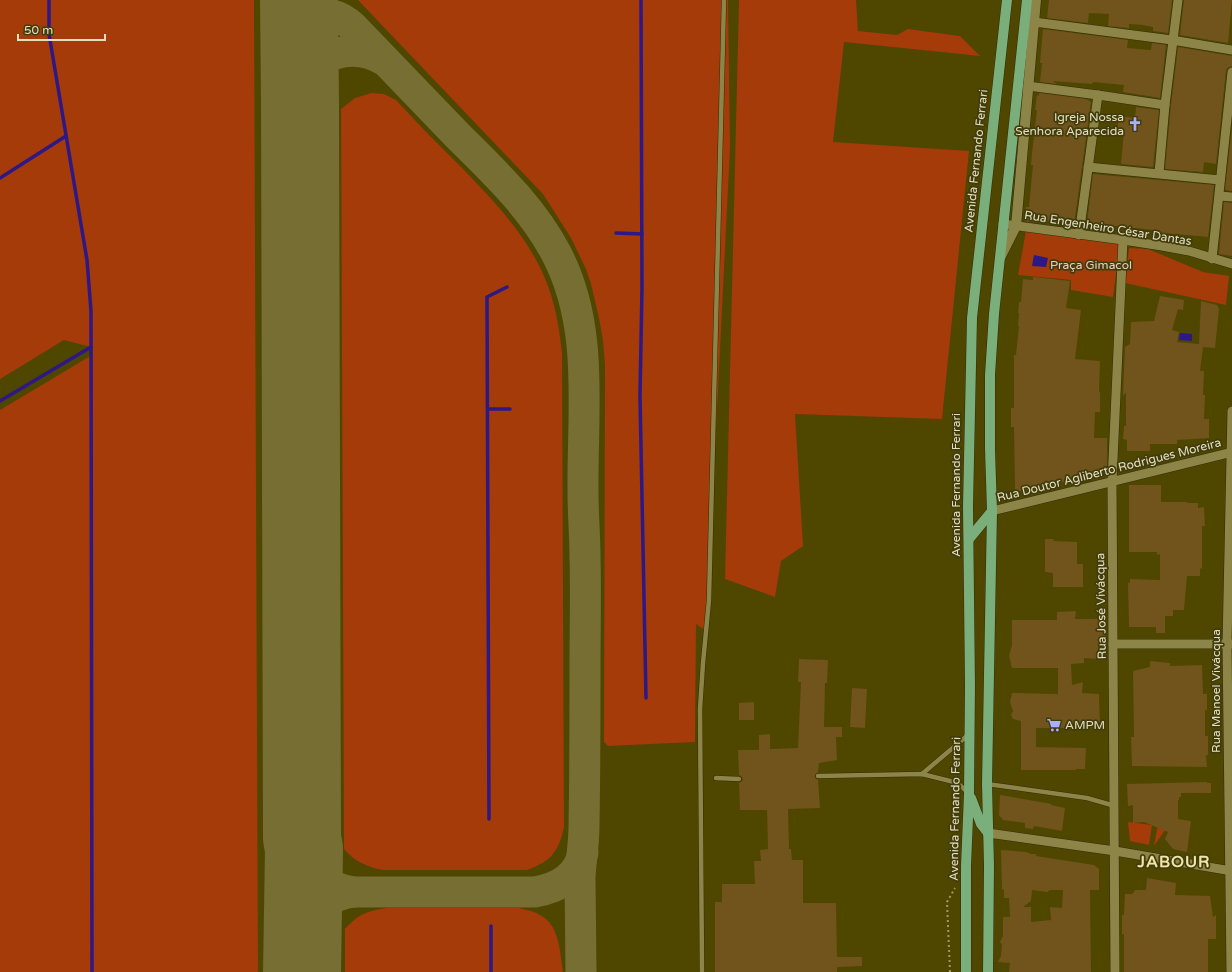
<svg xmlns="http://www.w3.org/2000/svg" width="1232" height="972" font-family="'Varela Round',sans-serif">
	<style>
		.green { fill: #a43b08 }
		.water { fill: #2e1886 }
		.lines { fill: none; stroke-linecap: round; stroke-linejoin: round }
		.stream { stroke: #2e1886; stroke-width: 3.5 }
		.taxiway { stroke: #766e32; stroke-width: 31 }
		.runway { stroke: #766e32; stroke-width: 78 }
		.building { fill: #70541b; fill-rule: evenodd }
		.service-casing { stroke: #312c0c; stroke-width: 5.5 }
		.minor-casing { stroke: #312c0c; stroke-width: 10 }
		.tertiary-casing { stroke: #312c0c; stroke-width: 11 }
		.primary-casing { stroke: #312c0c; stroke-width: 11 }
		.path { stroke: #9f9968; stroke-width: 2; stroke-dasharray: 2 3; stroke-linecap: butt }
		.service { stroke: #8d8448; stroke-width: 4.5 }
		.minor { stroke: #8d8448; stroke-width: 9 }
		.tertiary { stroke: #8d8448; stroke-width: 10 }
		.primary { stroke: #7aae7a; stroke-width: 10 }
		.labels { text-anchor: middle; stroke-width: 3.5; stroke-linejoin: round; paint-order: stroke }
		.poi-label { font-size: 12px; fill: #e3dfc0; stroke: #423c0c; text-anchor: end }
		.street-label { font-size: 12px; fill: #e3dfc0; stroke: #423c0c }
		.park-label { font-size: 12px; fill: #ecccc0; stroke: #423c0c }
		.district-label { font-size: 16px; font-weight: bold; letter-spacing: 1px; fill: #eee5a6; stroke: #423c0c }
	</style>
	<rect width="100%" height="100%" fill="#4f4600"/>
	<g class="green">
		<polygon points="0,0 254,0 258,972 0,972 0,410 92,355 91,347 64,340 0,379"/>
		<polygon points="358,0 728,0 730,148 706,631 696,624 695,742 608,746 604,742 605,365 603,341 599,318 591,284 586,269 571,238 543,194"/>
		<polygon points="739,0 856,0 858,31 897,35 908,29 960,36 980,56 844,42 833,142 969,151 942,419 795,414 803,546 781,561 775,597 725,579"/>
		<path d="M371 93 384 94 396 100C418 124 441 147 464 170 495 202 526 235 544 276 555 301 559 326 562 353L564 827C559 851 551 862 527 870H383C367 867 354 861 344 849L341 109 355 98Z"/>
		<polygon points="1026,231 1120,243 1113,297 1071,290 1071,280 1018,275"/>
		<polygon points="1129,248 1148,249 1203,272 1229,276 1226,305 1125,283"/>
		<polygon points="1128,822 1152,825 1149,845 1130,841"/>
		<polygon points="1158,823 1168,826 1154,846"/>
		<path d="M387 908H519C526 910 534 911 540 915 560 925 560 953 563 972H345V929C359 914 366 911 387 908Z"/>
	</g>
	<g class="water">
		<polygon points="1034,255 1048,258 1046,267 1032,266"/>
		<polygon points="1180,333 1192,334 1192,341 1179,340"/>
	</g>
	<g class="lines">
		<g class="stream">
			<polyline points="49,0 49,34 87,260 91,311 92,972"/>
			<polyline points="641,0 642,288 640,396 646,698"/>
			<polyline points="0,178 66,136"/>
			<polyline points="616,233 642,234"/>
			<polyline points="0,401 91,347"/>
			<polyline points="488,409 510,409"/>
			<polyline points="489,819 487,297 507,287"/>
			<polyline points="491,926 491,972"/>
		</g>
		<g class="taxiway">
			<path d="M300 36C317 15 330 6 353 27 388 63 422 99 457 135 493 171 532 207 556 253 595 326 582 412 583 492 583 514 585 536 585 558 586 594 585 630 585 666 585 719 585 772 584 826 584 843 581 860 580 877L581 972"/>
			<path d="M300 102C302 92 304 83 309 75 325 48 360 45 385 61"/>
			<path d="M304 849C314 875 325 888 354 892H535C558 888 579 877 583 852"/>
			<path d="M302 929C317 908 327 896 354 892"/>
		</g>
		<polyline class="runway" points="299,0 300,102 302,838 304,849 302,972"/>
	</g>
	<g class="building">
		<polygon points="1049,0 1172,0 1168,33 1153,31 1153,27 1143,25 1129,24 1129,28 1108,26 1109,14 1089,13 1088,23 1047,18"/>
		<polygon points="1184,0 1232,0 1228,43 1180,35"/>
		<polygon points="1043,29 1128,40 1127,48 1151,50 1152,43 1166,45 1160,98 1123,92 1124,85 1093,82 1092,84 1053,81 1057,84 1040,82 1042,63 1040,63"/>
		<polygon points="1178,47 1232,56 1232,66 1227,68 1226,71 1216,164 1204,162 1203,172 1165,169 1171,106"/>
		<polygon points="1039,93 1086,99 1091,102 1074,224 1042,220 1042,223 1024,221 1026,207 1029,207 1033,165 1031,165 1032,153 1037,110 1035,110 1037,95 1039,96"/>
		<polygon points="1136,107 1159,110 1153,167 1121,164 1124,131 1117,130 1119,116 1135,118"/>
		<polygon points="1232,128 1232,191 1225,190"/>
		<polygon points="1093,174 1214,185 1208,237 1153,232 1153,230 1087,223"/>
		<polygon points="1224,202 1232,203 1232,256 1219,254"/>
		<polygon points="1033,277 1070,281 1066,308 1081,310 1075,359 1100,361 1099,392 1100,391 1100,412 1095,412 1094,438 1107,438 1107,466 1101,472 1058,483 1059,480 1020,491 1015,491 1014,427 1011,427 1011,408 1014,408 1014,355 1016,355 1019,326 1018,326 1019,313 1018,313 1019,302 1021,302 1023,279 1033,280"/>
		<polygon points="1160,296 1184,300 1183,310 1178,309 1172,330 1179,332 1177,342 1199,344 1201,301 1217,305 1219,309 1215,348 1203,347 1200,371 1204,371 1203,395 1205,395 1204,419 1209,419 1209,438 1177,440 1177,444 1150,444 1150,451 1127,451 1127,440 1123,439 1124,426 1126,426 1126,393 1123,395 1125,347 1130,344 1131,322 1154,321"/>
		<polygon points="1129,485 1161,485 1161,502 1187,502 1188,503 1198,503 1198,508 1204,507 1205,526 1202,526 1202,569 1200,568 1200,576 1187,576 1184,610 1173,610 1173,616 1165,616 1165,633 1156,633 1156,627 1129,627 1128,583 1130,583 1130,579 1160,580 1160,554 1157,555 1157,552 1129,552"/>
		<polygon points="1045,539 1053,539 1054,541 1077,542 1077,564 1083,564 1083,587 1053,587 1053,573 1045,572"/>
		<polygon points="1076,611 1075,619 1105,619 1105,637 1099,637 1098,659 1084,658 1084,663 1071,664 1072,685 1083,682 1082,693 1099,694 1100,728 1036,728 1036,747 1086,748 1085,769 1076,769 1076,770 1021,770 1021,721 1013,719 1011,715 1013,711 1010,702 1012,693 1058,694 1058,668 1012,668 1009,656 1012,645 1012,620 1057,620 1057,612"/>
		<polygon points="799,659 828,660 827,683 825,683 824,727 842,727 842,737 836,737 837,760 819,763 818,772 815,775 815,778 818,780 820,808 788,809 789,849 791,849 792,860 803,860 803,903 836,903 837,957 862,957 862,966 837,967 837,972 715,972 715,902 722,902 722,884 755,884 754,861 761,861 760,850 768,849 767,810 740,810 739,783 742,781 743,779 741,776 739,775 738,750 759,750 759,735 770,734 770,749 798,748 801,682 798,682"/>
		<polygon points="1150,661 1170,663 1170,666 1202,665 1203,694 1207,694 1207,710 1205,710 1205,736 1208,736 1208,755 1206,755 1207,767 1132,766 1131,737 1134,737 1133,671 1150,667"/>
		<polygon points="852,688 867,689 865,728 850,727"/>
		<polygon points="754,702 754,720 739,720 739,703"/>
		<polygon points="1207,782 1207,783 1211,783 1211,793 1181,793 1181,797 1179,797 1179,800 1178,800 1178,819 1191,821 1187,852 1173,849 1165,839 1168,832 1144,822 1133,823 1133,805 1128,806 1127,784"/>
		<polygon points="1000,795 1052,804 1051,805 1065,808 1062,831 1034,826 1033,829 1025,828 1025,823 1003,820 999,815"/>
		<path d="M1001 850 1026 852 1031 854H1036V856L1094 865 1099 869V890H1090L1091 972H1009L1010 963 998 962 1001 956 1002 945 1000 942 1003 936V917H1010L1009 898H1004V889L1002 890ZM1032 890 1047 892 1050 890H1063L1062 908 1050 907 1051 920 1031 922V907H1023L1031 901Z"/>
		<polygon points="1147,878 1176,883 1175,895 1210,896 1213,917 1216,915 1216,939 1208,939 1208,972 1124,972 1124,934 1122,934 1122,915 1124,915 1125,894 1132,894 1134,892 1135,890 1146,890"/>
	</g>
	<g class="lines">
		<defs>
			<g id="service">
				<polyline points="922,774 968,735"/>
				<polyline points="818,776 922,774 958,783 968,793"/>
				<polyline points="716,778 739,779"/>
				<polyline points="987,784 1087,798 1115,806"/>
				<polyline points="702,972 700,709 703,663 709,600 724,0"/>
			</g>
			<g id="minor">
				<polyline points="1034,22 1172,40 1232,50"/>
				<polyline points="1028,86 1098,95 1165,105"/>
				<polyline points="1088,167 1220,180"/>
				<polyline points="1159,173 1165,105 1178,0"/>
				<polyline points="1220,196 1232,197"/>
				<polyline points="1003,224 1123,240 1162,246 1189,251 1232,264"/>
				<polyline points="1079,235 1098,95"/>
				<polyline points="1212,259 1232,72"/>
				<polyline points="992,511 1232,452"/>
				<polyline points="1113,644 1232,644"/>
				<polyline points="988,833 1115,851 1232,871"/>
				<polyline points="1115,972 1112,482 1123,240"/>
				<polyline points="1231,972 1227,644 1232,411"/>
			</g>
			<polyline id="tertiary" points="1001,256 1016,226 1036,0"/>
			<g id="primary">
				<polyline points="969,539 992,511"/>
				<polyline points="971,798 981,824 988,833"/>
				<polyline points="966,972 966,866 969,794 970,685 968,506 972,318 1007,0"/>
				<polyline points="988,972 989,866 987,784 992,511 990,449 990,375 994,314 1027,0"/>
			</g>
		</defs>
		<use href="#service" class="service-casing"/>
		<use href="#minor" class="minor-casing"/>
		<use href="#tertiary" class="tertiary-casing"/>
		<use href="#primary" class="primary-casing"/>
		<polyline class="path" points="950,972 947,902 955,888"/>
		<use href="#service" class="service"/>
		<use href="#minor" class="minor"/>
		<use href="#tertiary" class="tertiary"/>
		<use href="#primary" class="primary"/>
	</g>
	<defs>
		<symbol id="church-bare" viewBox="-9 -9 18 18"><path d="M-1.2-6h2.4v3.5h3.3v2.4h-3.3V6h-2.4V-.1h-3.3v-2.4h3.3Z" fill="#abaffb" stroke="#423c0c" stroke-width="2.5" paint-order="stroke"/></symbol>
		<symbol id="supermarket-bare" viewBox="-9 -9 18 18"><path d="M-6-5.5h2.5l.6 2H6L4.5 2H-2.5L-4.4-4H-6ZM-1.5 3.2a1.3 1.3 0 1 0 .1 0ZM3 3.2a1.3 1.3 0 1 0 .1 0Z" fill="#abaffb" stroke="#423c0c" stroke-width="2.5" paint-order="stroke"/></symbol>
	</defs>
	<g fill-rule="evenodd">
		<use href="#church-bare" x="1125" y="114" width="20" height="20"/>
		<use href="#supermarket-bare" x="1044" y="715" width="20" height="20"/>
	</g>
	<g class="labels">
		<g class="poi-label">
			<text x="1124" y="121">Igreja Nossa<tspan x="1124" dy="14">Senhora Aparecida</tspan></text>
			<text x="1065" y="729" text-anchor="start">AMPM</text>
		</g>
		<g class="street-label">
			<text transform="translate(976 161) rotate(-84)" y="4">Avenida Fernando Ferrari</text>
			<text transform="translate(1108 228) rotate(9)" y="4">Rua Engenheiro César Dantas</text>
			<text transform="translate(1109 470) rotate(-14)" y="4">Rua Doutor Agliberto Rodrigues Moreira</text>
			<text transform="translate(956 485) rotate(-90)" y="4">Avenida Fernando Ferrari</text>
			<text transform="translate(1101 606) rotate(-91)" y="4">Rua José Vivácqua</text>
			<text transform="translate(1216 691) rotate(-90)" y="4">Rua Manoel Vivácqua</text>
			<text transform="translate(955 809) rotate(-89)" y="4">Avenida Fernando Ferrari</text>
		</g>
		<g class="park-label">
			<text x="1091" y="269">Praça Gimacol</text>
		</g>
		<g class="district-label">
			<text x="1174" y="867">JABOUR</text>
		</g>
	</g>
	<path d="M18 34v6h87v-6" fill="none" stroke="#e3dfc0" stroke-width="2"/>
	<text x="24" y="34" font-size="12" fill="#e3dfc0" stroke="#423c0c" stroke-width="3" paint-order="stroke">50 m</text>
</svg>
